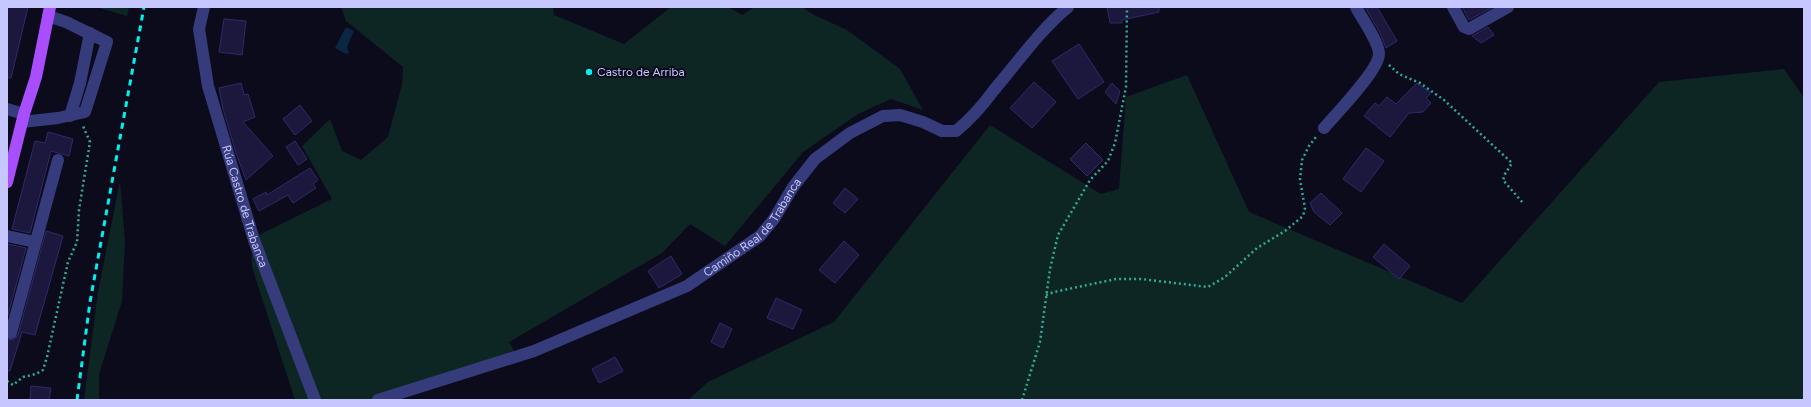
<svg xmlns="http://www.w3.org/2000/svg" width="1811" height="407" font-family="Figtree,sans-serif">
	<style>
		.green { fill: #0e2623 }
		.water { fill: #0b2640 }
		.building { fill: #1b173d; stroke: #2f2a69 }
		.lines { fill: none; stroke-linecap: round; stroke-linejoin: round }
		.path { stroke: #2dad97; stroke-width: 2.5; stroke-dasharray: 2 3; stroke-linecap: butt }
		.minor { stroke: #363c7b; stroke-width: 12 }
		.major { stroke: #a84efe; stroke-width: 12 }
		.rail { stroke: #01f1ed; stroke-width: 3; stroke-dasharray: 6 5; stroke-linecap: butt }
		.poi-dot { fill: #01f1ed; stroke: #0c0b1c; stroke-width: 1.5 }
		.labels { text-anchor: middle; stroke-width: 4; stroke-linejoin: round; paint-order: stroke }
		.poi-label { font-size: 12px; fill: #c7c7ff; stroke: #0c0b1c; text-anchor: start }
		.street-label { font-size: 12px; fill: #c7c7ff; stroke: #0c0b1c }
	</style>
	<rect width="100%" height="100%" fill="#0c0b1c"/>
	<g class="green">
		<polygon points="96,7 129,7 127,16"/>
		<polygon points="341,7 553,7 554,15 624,44 671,7 728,7 742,15 755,7 802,7 812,14 847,30 900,69 923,110 891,99 858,114 803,152 725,246 690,224 662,253 509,342 517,356 378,400 295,400 252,267 251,239 332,199 302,146 330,119 342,151 361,160 388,137 402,84 403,67 346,21"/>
		<polygon points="1784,69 1804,98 1804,400 688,400 708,382 834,322 990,125 1101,194 1119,189 1126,97 1187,75 1249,212 1462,303 1659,82"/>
		<polygon points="120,181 125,242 122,301 99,374 99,400 84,400 98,292"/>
	</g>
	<polygon class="water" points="346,27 354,31 347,47 349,53 346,54 335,48"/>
	<g class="building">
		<polygon points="7,7 28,7 11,78 7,77"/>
		<polygon points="1107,7 1159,7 1159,12 1122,20 1122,23 1110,23"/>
		<polygon points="1365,7 1377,7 1397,41 1386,48 1380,33"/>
		<polygon points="1462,7 1493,7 1469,20"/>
		<polygon points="224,19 246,21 242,55 219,52"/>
		<polygon points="1488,27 1494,35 1481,43 1472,36"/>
		<polygon points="1079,44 1104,82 1078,99 1052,61"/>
		<polygon points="1034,82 1056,102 1032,128 1010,108"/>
		<polygon points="241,83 244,95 248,94 255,117 243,122 273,156 246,180 236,153 223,109 219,88"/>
		<polygon points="1112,83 1120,91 1116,104 1105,92"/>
		<polygon points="1417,83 1431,93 1426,98 1431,103 1423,112 1409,113 1390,137 1364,116 1375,103 1379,106 1387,97 1396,104"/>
		<polygon points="300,105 312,121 295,135 283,119"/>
		<polygon points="48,132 73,139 69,156 51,151 30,233 12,229 35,141 45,143"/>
		<polygon points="295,141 307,159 298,165 286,147"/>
		<polygon points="1086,143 1103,160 1087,176 1070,159"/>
		<polygon points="1366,148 1384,161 1361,192 1343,179"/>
		<polygon points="310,168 318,180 313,184 316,188 293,203 288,195 259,211 253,199 266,192 267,195"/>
		<polygon points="845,188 858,199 845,213 833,203"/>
		<polygon points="1321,193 1342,213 1330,225 1314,212 1310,203"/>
		<polygon points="46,231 63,236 35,335 22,332 10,371 7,371 7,339 13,340 18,335"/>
		<polygon points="844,241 859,255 835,283 819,270"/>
		<polygon points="8,244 26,248 7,319 7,246"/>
		<polygon points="1384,244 1410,266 1399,279 1373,257"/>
		<polygon points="671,256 682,274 659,288 648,271"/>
		<polygon points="776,298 802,310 793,329 767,318"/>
		<polygon points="720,323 732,329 723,348 711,342"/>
		<polygon points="615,357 623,371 599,383 592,369"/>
		<polygon points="31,386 51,388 49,400 30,400"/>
	</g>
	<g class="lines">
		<g class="path">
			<polyline points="1389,65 1399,74 1420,83 1444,100 1512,163 1505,174 1503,180 1523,203"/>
			<polyline points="1046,295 1054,292 1116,279 1141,279 1208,287 1225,277 1257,248 1285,231 1303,216 1305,208 1300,180 1302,160 1309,146 1316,137"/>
			<polyline points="7,381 13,385 23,377 36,374 43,370 47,357 68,262 77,242 79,210 90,142 83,126"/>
			<polyline points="1022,400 1040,342 1050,269 1058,235 1090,180 1108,161 1115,143 1126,87 1127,7"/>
		</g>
		<g class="minor">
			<path id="s1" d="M204 7 199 29 208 86 254 240 315 400"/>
			<polyline points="1453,7 1464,27 1469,29 1508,7"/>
			<polyline points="7,109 24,114"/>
			<polyline points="70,116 80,83 90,33"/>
			<polyline points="22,122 58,118 85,112 107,42 66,22 48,16"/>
			<path d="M1324 128C1336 114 1379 70 1379 54 1379 42 1362 19 1356 7"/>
			<polyline points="7,236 35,242"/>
			<polyline points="11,333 58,160"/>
			<path id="s2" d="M378 400 534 351 687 286 760 236 774 219 793 187 815 159 850 133 883 116 900 115 923 122 942 131H956C971 119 983 105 994 90 1018 62 1040 30 1068 7"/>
		</g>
		<polyline class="major" points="7,182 24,114 36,77 50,7"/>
		<polyline class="rail" points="77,400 90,302 144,7"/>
	</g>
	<circle class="poi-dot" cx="589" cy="72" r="4"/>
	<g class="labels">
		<g class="poi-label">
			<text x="597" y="76">Castro de Arriba</text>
		</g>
		<g class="street-label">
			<text dy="4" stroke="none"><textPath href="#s1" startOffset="206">Rúa Castro de Trabanca</textPath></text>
			<text dy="4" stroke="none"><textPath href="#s2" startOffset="419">Camiño Real de Trabanca</textPath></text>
		</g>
	</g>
	<rect width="1811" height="407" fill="none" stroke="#c7c7ff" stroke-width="16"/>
</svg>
